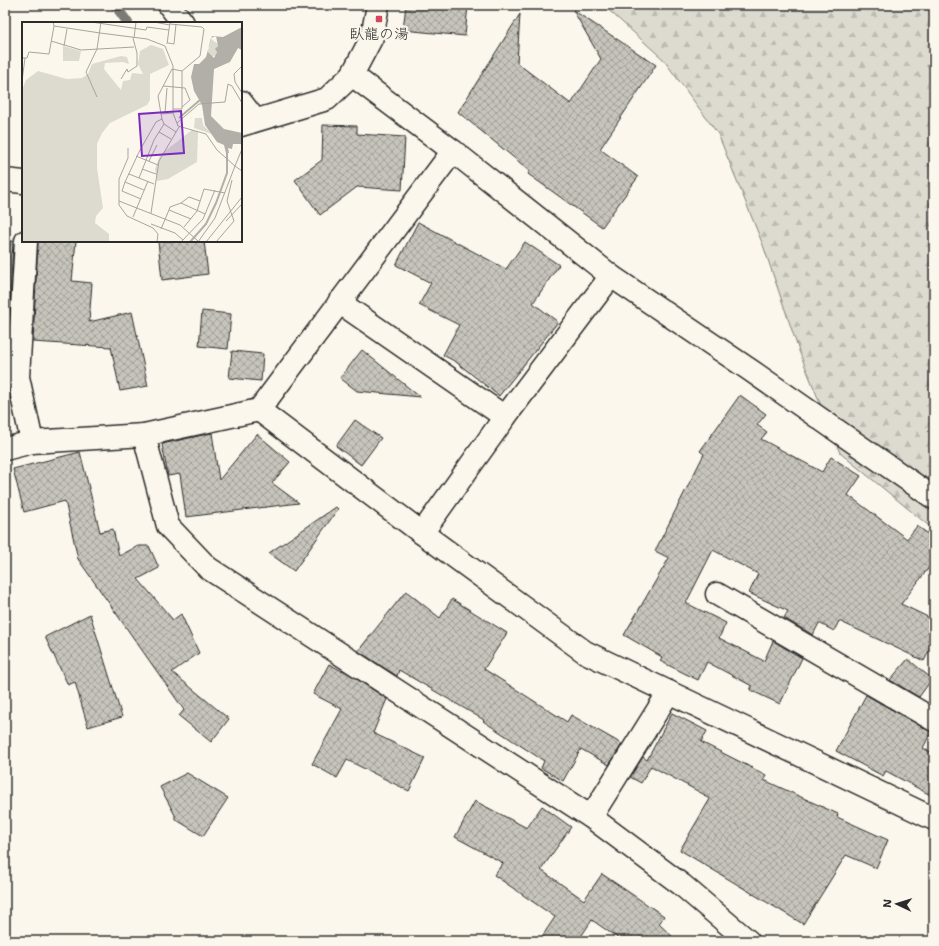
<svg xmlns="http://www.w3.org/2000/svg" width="939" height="946" font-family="'Shantell Sans','Klee One',sans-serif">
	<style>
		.forest { fill: url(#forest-firs); stroke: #84827e }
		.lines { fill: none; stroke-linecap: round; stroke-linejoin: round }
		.stream { stroke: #7b7a75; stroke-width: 10 }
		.building { fill: url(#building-cross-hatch); stroke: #2b2b2b }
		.minor-casing { stroke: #2b2b2b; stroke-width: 25 }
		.trunk-casing { stroke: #2b2b2b; stroke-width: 25 }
		.minor { stroke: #fbf7ec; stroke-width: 22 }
		.trunk { stroke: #fbf7ec; stroke-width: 22 }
		.poi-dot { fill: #d1495b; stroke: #fbf7ec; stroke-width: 1.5 }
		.labels { text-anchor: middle; stroke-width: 4; stroke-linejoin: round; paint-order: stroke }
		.poi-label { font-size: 15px; fill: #2b2b2b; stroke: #fbf7ec }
		.inset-river { fill: none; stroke: #b1afa7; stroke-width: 2 }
		.inset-road { fill: none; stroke: #a8a59f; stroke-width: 1 }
		.view { fill: #7b2cbf; fill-opacity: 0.15; stroke: #7b2cbf; stroke-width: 2 }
		.inset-edge { fill: none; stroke: #2b2b2b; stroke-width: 2 }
	</style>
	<defs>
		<pattern id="forest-firs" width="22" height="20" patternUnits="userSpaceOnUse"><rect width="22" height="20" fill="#dddad0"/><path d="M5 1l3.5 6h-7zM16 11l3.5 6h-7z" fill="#bebbb3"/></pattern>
		<pattern id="building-cross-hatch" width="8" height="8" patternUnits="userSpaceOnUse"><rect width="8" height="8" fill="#c7c4bc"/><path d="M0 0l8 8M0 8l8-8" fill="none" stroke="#a29f99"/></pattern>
	</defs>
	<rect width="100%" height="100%" fill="#fbf7ec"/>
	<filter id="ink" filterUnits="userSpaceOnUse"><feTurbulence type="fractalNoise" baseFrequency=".025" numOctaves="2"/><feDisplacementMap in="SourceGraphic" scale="8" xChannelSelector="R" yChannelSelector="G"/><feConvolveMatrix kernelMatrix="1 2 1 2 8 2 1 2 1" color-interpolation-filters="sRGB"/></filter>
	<g filter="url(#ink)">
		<polygon class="forest" points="603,5 934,5 934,530 840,453 799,351 763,245 718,134 663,59"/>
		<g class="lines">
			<polyline class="stream" points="115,5 128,23"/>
		</g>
		<g class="building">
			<polygon points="406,5 468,5 465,36 403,30"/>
			<polygon points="573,10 656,65 600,149 638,177 602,227 528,174 530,171 458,112 520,14 517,63 571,104 601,59"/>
			<polygon points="323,125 357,126 357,134 405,137 402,190 357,187 320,215 295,180 322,160"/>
			<polygon points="418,222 506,269 525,242 559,265 533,303 558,322 499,396 456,362 443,355 459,325 419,305 431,283 396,265"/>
			<polygon points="5,241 13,241 8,340 5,340"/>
			<polygon points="38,241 76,241 72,281 92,283 89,322 132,312 148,386 120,391 111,347 33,342"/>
			<polygon points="158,241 204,241 208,274 162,280"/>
			<polygon points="202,311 231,314 228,349 199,346"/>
			<polygon points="362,350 420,397 357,391 340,378"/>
			<polygon points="232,351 263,354 261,381 229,378"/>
			<polygon points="740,395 766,414 757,425 767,432 761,439 822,472 831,457 861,476 848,495 907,539 917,526 934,538 934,561 901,604 934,620 934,641 924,661 839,621 834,631 819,623 813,635 784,618 788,611 749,593 758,574 713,550 686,603 726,623 719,638 764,661 773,641 802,658 780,704 750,690 752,686 707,662 698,680 660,661 662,657 624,635 669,558 655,551 704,454 700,451"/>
			<polygon points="355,420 381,438 361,465 336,446"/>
			<polygon points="212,433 219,480 257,434 290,462 272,483 299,503 186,517 180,474 168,476 162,444"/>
			<polygon points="80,452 100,532 113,529 119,556 138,546 149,546 159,568 138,579 173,620 181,614 199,653 172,672 229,719 211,742 179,716 184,710 78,559 65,501 24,512 13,469"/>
			<polygon points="336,507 338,509 294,571 269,553"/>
			<polygon points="406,591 440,618 452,599 507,633 484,669 567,722 571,715 622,744 609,765 581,749 563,781 541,768 544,761 483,721 484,720 399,670 397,676 358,651"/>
			<polygon points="90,614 122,717 88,727 75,682 68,685 45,637"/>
			<polygon points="908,659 932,679 919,697 890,680"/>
			<polygon points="329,664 342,671 343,670 387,699 373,733 425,758 409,791 347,760 337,778 312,764 342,709 313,694"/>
			<polygon points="866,695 931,732 923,748 934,754 934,797 886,771 883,776 836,751"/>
			<polygon points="672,713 707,731 701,742 766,775 764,780 838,814 837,817 888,840 876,868 846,855 803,924 680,850 710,799 704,796 705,795 651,766 641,783 630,777 643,757 647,760"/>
			<polygon points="187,773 228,798 203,836 175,819 175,815 160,787"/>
			<polygon points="475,801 527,828 542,806 571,827 541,870 584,900 602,874 664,916 659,924 677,941 622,941 592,920 578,941 539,941 555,917 494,875 503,863 455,837"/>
		</g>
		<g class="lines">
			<defs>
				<g id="minor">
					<polyline points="169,5 183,23"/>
					<polyline points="352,75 453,151 611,276 750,370 934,498"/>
					<polyline points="241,102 255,120"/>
					<polyline points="26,241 18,377 32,442 144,435 259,410 453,151"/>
					<polyline points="339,302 505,417"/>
					<polyline points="259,410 422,533 585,652 934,819"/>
					<polyline points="144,435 168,526 208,568 591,817 682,885 748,941"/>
					<polyline points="5,449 32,442"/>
					<polyline points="422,533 505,417 611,276"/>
					<polyline points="717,594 934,720"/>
					<polyline points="591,817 669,692"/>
				</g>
				<g id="trunk">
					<polyline points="241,125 327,99 352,75 372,37 378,5"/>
					<polyline points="5,180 23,182"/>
				</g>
			</defs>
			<use href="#minor" class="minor-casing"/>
			<use href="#trunk" class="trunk-casing"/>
			<use href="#minor" class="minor"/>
			<use href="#trunk" class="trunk"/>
		</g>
	</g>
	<rect class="poi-dot" x="375" y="15" width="8" height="8" rx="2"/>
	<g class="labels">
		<g class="poi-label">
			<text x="379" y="39">臥龍の湯</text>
		</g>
	</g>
	<g transform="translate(22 22)">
		<rect width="220" height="220" fill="#fbf7ec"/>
		<path d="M41 24 59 29 57 39H41Z" fill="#dddad0"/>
		<path d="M189 17 196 22 194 33 190 35 186 30ZM129 23 141 27 147 43 128 52V78L125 83 88 101 80 111 75 122V146L81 186 74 194 73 201 87 212V219L0 220V68L4 58 16 49 45 57 60 56 66 52 70 42 99 34 105 35 107 42 101 40 83 41 82 47 99 68 101 59 108 58 110 51 121 52 116 42 118 29ZM170 108 176 110V113L175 140 146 157 135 159 133 147 138 133Z" fill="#dddad0"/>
		<path d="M173 96H180L181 103 190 112 172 106Z" fill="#dddad0"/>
		<path d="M220 5V28L216 26 208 40 192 47 189 94 202 107 220 111V122H211L210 127 206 126 207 131H204L202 123 195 120 183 103 180 83 172 69 169 55 172 42H177L184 35 190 14 201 15ZM194 14 196 24 193 27 195 30 192 36 186 30 187 23 189 16Z" fill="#b1afa7" fill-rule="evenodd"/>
		<path class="inset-river" d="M157 96 178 78M168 220 184 202 194 181 205 151V128"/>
		<path class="inset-road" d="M31 0 32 4 78 11M69 0 124 8M132 0 148 3M148 2 180 5 182 7 178 34 160 49V87H151M124 8 125 5 147 8M78 11 125 17 143 24 151 44V91L156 104 184 112 195 128 213 144 193 196 176 220M112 16 114 0M29 19 59 28 112 25M146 21 152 22 154 2M145 22 148 0M42 24 45 7M0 36H5L7 30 27 32 32 4M220 44 212 52 213 60 220 71M99 57 105 47 106 50 115 44V31L111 16M0 59 3 36M141 64 163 66 168 78 160 85M75 75 64 50 75 27 79 0M143 91 145 66M151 91 139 92 140 97 142 102 154 110M139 92 136 74 150 47 160 49M155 101 177 82 203 80 206 62 210 64 220 81M137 110 149 117M106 126V136L97 157V183L105 194 131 206 136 212 135 220M220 127 213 144 220 149M114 134 136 143M127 139 135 123M120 147 134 152M107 152 132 162M117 156 132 118 142 102M103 160 100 169 119 177M122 168 103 160 118 128 134 100 140 97M97 179 158 203 176 219M159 181 167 175 178 179M147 188 148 185 159 181 183 192M129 191 137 139 157 105M111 195 126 159M204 199 220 182M129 202 153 211 161 218M162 205 175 189 182 167 203 171M139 207 147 188 169 197M159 220 181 197 193 168M184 220 220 175M194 220 212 199 205 179 210 158"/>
		<path class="view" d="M159 89 162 131 120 134 117 92Z"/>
		<rect width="220" height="220" class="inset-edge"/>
	</g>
	<rect width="939" height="946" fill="none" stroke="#fbf7ec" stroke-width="20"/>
	<rect x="10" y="10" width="919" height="926" fill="none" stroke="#2b2b2b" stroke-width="1.5" filter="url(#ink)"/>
	<g transform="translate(897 904) rotate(274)" stroke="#fbf7ec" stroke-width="3" paint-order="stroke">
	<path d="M0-3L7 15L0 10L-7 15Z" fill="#2b2b2b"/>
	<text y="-6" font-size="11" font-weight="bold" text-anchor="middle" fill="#2b2b2b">N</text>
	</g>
</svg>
